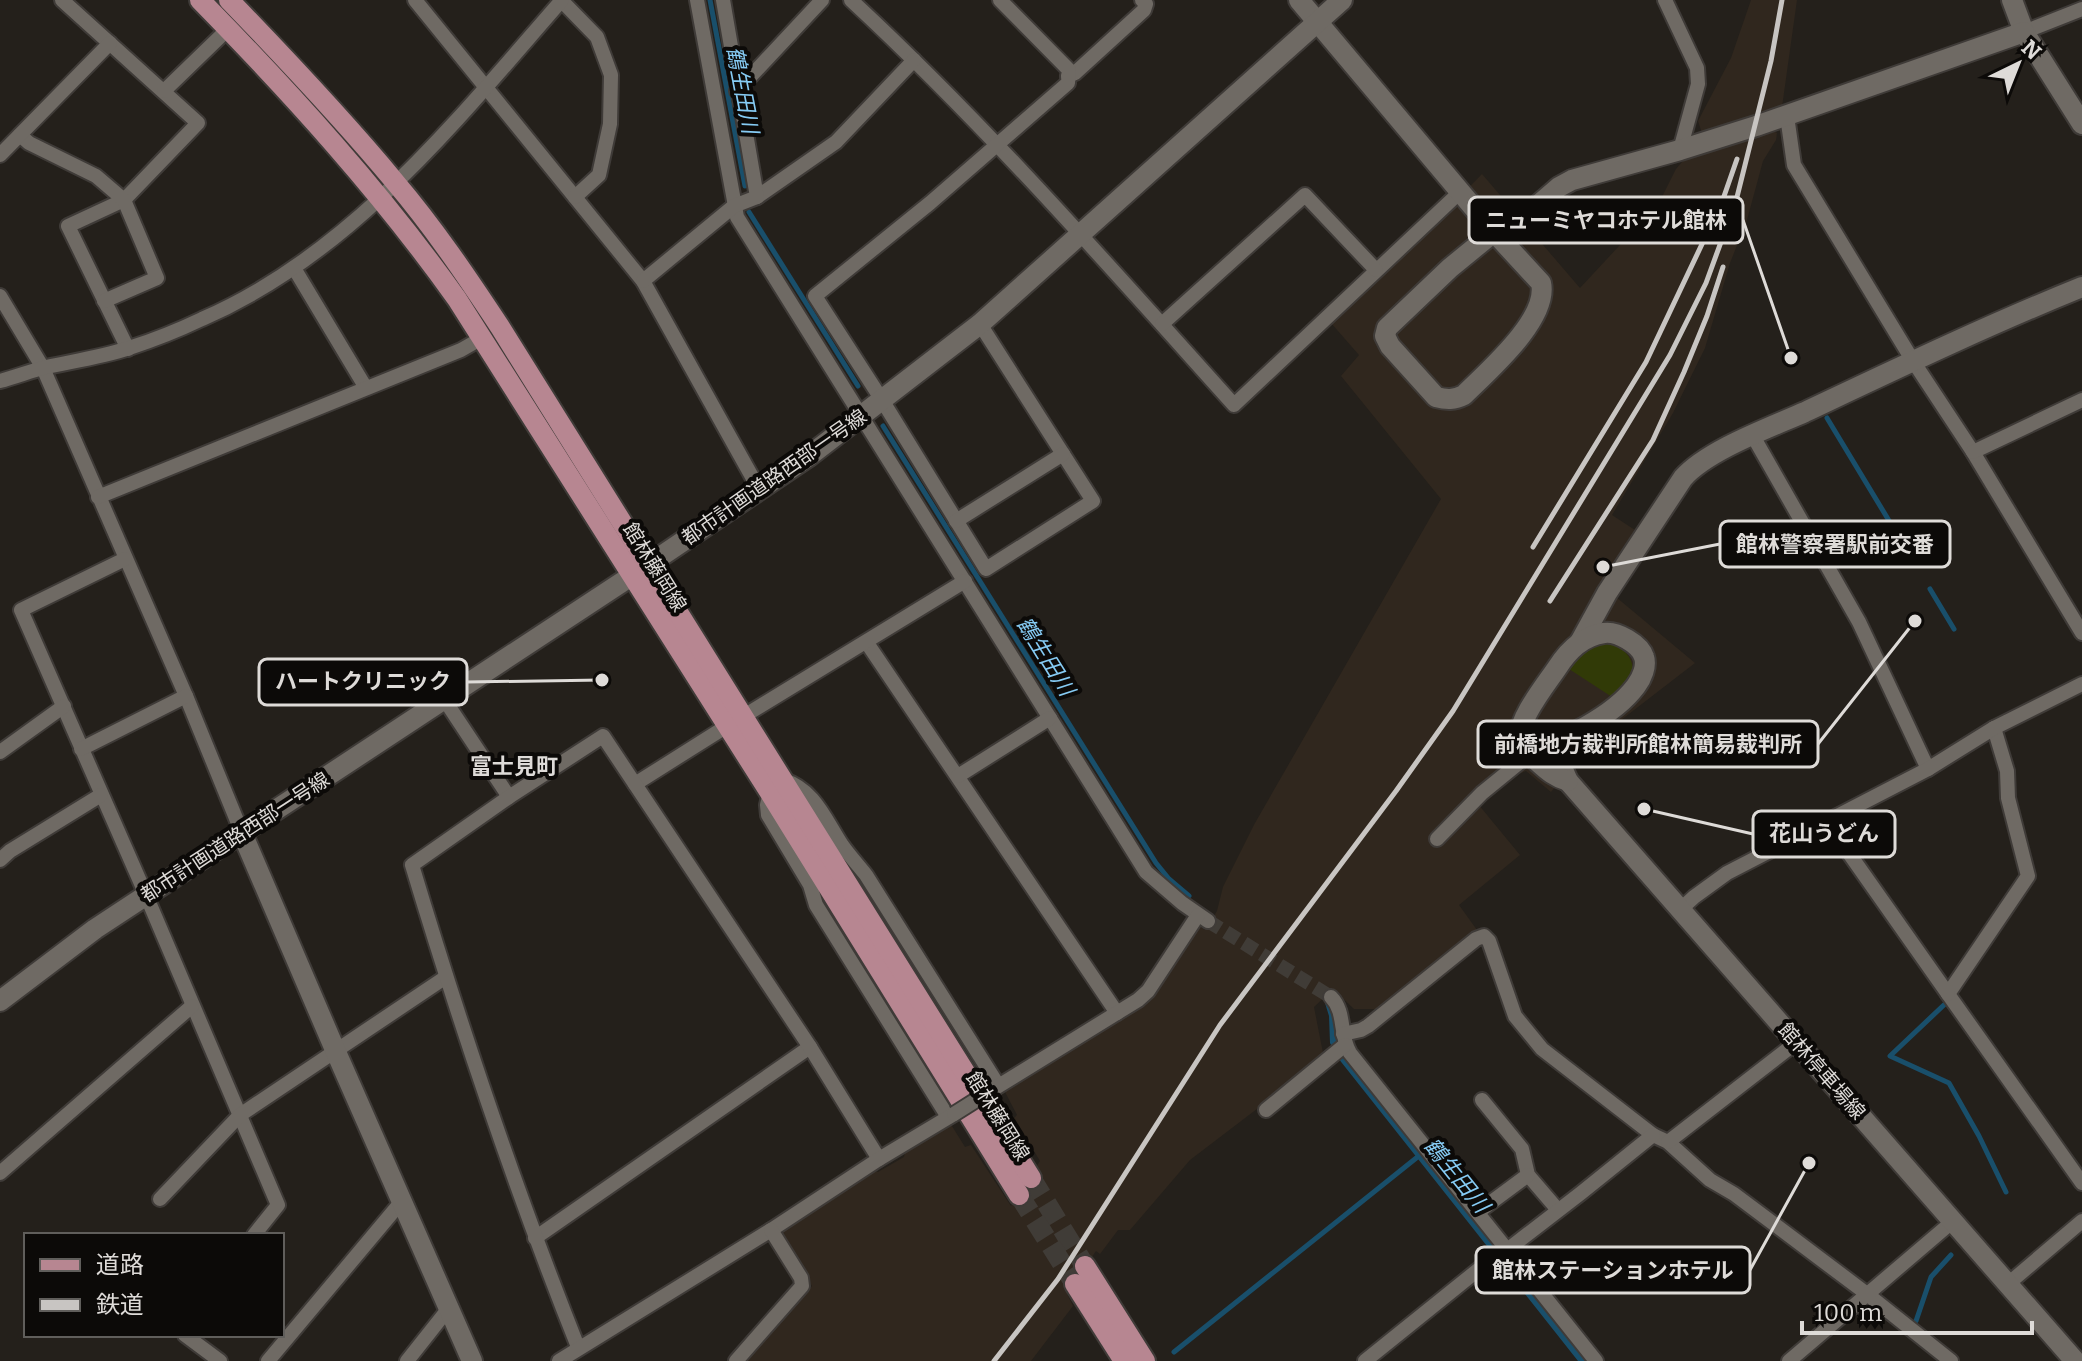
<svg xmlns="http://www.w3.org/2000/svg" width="2082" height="1361" font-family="Bitter,'Noto Sans JP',serif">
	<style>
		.built { fill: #30271e }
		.green { fill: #313a07 }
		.water { fill: #194f6b }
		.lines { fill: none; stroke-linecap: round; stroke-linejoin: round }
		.stream { stroke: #194f6b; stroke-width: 5 }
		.street-tunnel { stroke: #403c37; stroke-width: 14; stroke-dasharray: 14 7; stroke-linecap: butt }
		.primary-tunnel { stroke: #403c37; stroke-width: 20; stroke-dasharray: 20 10; stroke-linecap: butt }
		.street-casing { stroke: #3f3b38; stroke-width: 18 }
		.secondary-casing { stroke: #3f3b38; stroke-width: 24 }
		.primary-casing { stroke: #3f3b38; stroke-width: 24 }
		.street { stroke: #6f6a64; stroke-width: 14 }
		.secondary { stroke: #6f6a64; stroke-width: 20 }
		.primary { stroke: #b78691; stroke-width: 20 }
		.rail { stroke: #c8c5c2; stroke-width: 5 }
		.street-bridge-casing { stroke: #3f3b38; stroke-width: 18; stroke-linecap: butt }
		.street-bridge { stroke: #6f6a64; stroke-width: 14 }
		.labels { text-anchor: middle; stroke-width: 8; stroke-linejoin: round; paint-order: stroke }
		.street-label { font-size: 20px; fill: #dedbd8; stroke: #0c0a08 }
		.water-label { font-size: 22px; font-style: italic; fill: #86cbf4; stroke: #0c0a08 }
		.neighbourhood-label { font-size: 22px; font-weight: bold; fill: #dedbd8; stroke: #0c0a08 }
		.leader { fill: none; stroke: #dedbd8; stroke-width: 3 }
		.callout-dot { fill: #dedbd8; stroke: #0c0a08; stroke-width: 3 }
		.callout { fill: #0c0a08; stroke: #dedbd8; stroke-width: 3 }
		.callout-label { font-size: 22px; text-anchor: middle; font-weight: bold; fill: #dedbd8 }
	</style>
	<rect width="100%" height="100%" fill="#24201b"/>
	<g class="built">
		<polygon points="1751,0 1797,0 1782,107 1702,133 1698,121 1731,58"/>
		<polygon points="1773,131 1777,133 1776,140 1763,161 1747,220 1730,263 1705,348 1673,413 1612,515 1638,532 1604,587 1695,663 1577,754 1572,767 1551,792 1526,771 1503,781 1478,804 1520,855 1459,905 1477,930 1383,1009 1354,1009 1333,989 1314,1007 1323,1053 1270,1099 1190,1160 1130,1230 1118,1230 1100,1254 1096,1251 1067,1294 1073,1306 1031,1361 743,1361 812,1286 782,1235 783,1227 873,1170 878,1172 904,1157 906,1149 950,1123 965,1147 971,1145 1011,1206 1040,1161 1014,1118 1017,1115 1004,1090 1144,1002 1197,925 1205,930 1217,911 1223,887 1255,823 1441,499 1341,376 1359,355 1331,323 1439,218 1482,174 1580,288 1659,203 1676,169 1687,156"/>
	</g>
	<path class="green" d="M1608 640C1639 656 1641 677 1612 697L1569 669 1585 648Z"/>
	<path class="water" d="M1328 999C1336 1010 1339 1027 1337 1042L1346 1055 1589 1361H1578L1338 1058 1330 1043 1329 1016 1325 1003Z"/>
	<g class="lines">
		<g class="stream">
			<polyline points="710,0 745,186"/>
			<polyline points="749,212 858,386"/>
			<polyline points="1827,418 1891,524"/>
			<polyline points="883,426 1156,863 1169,879 1189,896"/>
			<polyline points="1930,589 1954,629"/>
			<polyline points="1946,1003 1890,1056 1949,1083 1979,1136 2006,1192"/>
			<polyline points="1916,1321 1931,1277 1951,1255"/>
			<polyline points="1174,1352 1420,1155"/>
		</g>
		<polyline class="street-tunnel" points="1208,921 1331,997"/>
		<g class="primary-tunnel">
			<polyline points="1031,1178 1085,1266"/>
			<polyline points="1019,1195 1075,1284"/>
		</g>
		<defs>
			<g id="street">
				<polyline points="62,0 198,123 124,200 68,226 128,349"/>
				<polyline points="415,0 643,281 760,491"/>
				<polyline points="561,0 597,37 611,75 610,124 599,175 575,197"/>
				<polyline points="697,0 737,217 1146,872 1182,903 1208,921"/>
				<path d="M851 0C987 126 1110 267 1234 405L1460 192"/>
				<polyline points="1665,0 1697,68 1698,84 1680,150"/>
				<polyline points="2024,32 2082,9"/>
				<polyline points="1068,76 1075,73 1144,10 1146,4 1142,0"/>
				<polyline points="164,91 228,29"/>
				<polyline points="737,91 822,0"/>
				<polyline points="1787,116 1794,165 1913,361 1973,452 2082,633"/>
				<polyline points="20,135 29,143 96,176 124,200 157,278 104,301"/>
				<polyline points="0,155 110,43"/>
				<polyline points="757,197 836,142 914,60"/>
				<polyline points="294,268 366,388"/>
				<polyline points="643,281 734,206 757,197 723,0"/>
				<polyline points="0,296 43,368 186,696 242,833"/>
				<polyline points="980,324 1093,501 986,569 882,400 815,296 930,203 1068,83 1069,70 1000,0"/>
				<polyline points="1162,324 1305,195 1376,270"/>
				<path d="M0 381C15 377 31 371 46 367 74 361 102 357 129 348 154 340 179 330 202 319 352 254 457 120 562 0"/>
				<polyline points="1753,436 1859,622 1928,769"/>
				<polyline points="1973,452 2082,400"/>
				<polyline points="98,497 461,350 482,338"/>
				<polyline points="956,521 1063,454"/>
				<polyline points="125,559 21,610 146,895 278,1205 254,1235"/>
				<polyline points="867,643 1117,1013"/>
				<polyline points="444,699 509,797"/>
				<polyline points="744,716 965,581"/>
				<polyline points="1994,728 2007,771 2008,798 2028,876 1948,994 2082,1183"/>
				<polyline points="81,749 186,696"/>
				<polyline points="0,752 64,706"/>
				<polyline points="958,776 1050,718"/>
				<path d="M783 780C814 789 825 819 842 845 849 855 858 865 866 875L998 1085"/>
				<polyline points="635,784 727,726"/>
				<polyline points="770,793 767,805 768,815 810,885 816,905 948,1117"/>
				<polyline points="1827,822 1948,994"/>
				<polyline points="1437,839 1482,793 1520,762 1528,753"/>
				<polyline points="0,860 10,851 101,795"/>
				<polyline points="1681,909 1694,897 1727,873 1928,769 1994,728 2082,684"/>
				<path d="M1331 997C1346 1012 1339 1035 1350 1053L1596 1361"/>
				<polyline points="1343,1034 1361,1030 1368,1026 1476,939 1484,936 1489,941 1515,1016 1542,1049 1653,1135 1668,1142 1710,1180 1734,1194 1867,1294 1951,1361"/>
				<polyline points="992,1090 1138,1000 1148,991 1198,915"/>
				<polyline points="1482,1100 1522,1149 1528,1175 1558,1210"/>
				<polyline points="1266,1110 1345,1045"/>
				<polyline points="1668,1142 1797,1042"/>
				<polyline points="0,1173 192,1006"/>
				<polyline points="160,1199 240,1115 446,977"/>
				<polyline points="1478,1212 1528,1175"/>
				<polyline points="535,1238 810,1047"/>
				<polyline points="2008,1284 2082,1221"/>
				<polyline points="185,1335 220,1361"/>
				<path d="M578 1347C515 1189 461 1028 412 865L509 797 603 736 810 1047 879 1159"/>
				<polyline points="268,1361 402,1201"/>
				<polyline points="407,1361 449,1308"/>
				<polyline points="559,1361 771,1230 879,1159 954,1114"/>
				<polyline points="736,1361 802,1286 801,1278 771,1230"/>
				<polyline points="1365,1361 1504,1249 1511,1247 1581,1193 1653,1135"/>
				<polyline points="1789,1361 1952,1222"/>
			</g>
			<g id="secondary">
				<path d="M1299 0 1494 232 1541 283C1549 319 1488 371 1464 395 1454 400 1447 400 1436 397L1390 346 1385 336 1387 328 1450 268 1494 232"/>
				<polyline points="2012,0 2024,32 2082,124"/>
				<polyline points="1500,238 1559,187 1572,180 1680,150 1756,126 2024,32"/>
				<path d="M1580 642 1607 593 1683 478C1708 450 1769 428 1805 412 1896 369 1988 325 2082 287"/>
				<path d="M1576 732C1557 750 1557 758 1568 781L2075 1361"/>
				<path d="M1528 753C1565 738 1612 718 1636 686 1642 678 1647 666 1644 657 1640 644 1617 631 1604 633 1582 636 1568 651 1557 668 1547 683 1517 720 1520 738 1522 747 1531 755 1538 762 1548 771 1555 777 1568 781"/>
				<polyline points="242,833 336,1052 472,1361"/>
				<polyline points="0,1001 95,929 648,565 809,456 980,324 1342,0"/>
			</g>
			<g id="primary">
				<path d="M200 0C292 94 381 192 457 299L770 793 1019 1195"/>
				<path d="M229 0C286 59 343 119 395 182 434 228 467 277 500 327L1031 1178"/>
				<polyline points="1085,1266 1145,1361"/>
				<polyline points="1075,1284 1124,1361"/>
			</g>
		</defs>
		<use href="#street" class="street-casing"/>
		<use href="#secondary" class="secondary-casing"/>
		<use href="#primary" class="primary-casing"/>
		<use href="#street" class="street"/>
		<use href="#secondary" class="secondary"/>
		<use href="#primary" class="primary"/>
		<g class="rail">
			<polyline points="1533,547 1646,362 1722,202 1737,159"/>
			<polyline points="1550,601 1653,440 1684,372 1707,316 1723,267"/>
			<polyline points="994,1361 1058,1279 1220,1025 1396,791 1453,711 1670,355 1706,283 1736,201 1771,61 1782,0"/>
		</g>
		<defs>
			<polyline id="street-bridge" points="954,1114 992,1090"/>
		</defs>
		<use href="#street-bridge" class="street-bridge-casing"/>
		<use href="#street-bridge" class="street-bridge"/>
	</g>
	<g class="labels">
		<g class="street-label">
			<text transform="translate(774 477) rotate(-35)" y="7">都市計画道路西部一号線</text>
			<text transform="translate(655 567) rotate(58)" y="7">館林藤岡線</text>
			<text transform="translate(235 837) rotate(-33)" y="7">都市計画道路西部一号線</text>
			<text transform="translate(1822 1071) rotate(49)" y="7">館林停車場線</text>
			<text transform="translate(998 1116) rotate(58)" y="7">館林藤岡線</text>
		</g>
		<g class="water-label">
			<text transform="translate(743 90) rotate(79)" y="8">鶴生田川</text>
			<text transform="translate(1046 656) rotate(58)" y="8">鶴生田川</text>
			<text transform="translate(1457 1175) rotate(51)" y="8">鶴生田川</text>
		</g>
		<g class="neighbourhood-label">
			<text x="514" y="774">富士見町</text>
		</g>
	</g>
	<path class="leader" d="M1791 358L1743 220M1603 567L1720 544M602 680L467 682M1915 621L1818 744M1644 809L1753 834M1809 1163L1750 1270"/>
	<g class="callout-dot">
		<circle cx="1791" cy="358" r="8"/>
		<circle cx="1603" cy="567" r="8"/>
		<circle cx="602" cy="680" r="8"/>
		<circle cx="1915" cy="621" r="8"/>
		<circle cx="1644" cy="809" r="8"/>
		<circle cx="1809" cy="1163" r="8"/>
	</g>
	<g class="callout">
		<rect x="1469" y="197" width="274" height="46" rx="8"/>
		<rect x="1720" y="521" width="230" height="46" rx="8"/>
		<rect x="259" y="659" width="208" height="46" rx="8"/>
		<rect x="1478" y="721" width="340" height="46" rx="8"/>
		<rect x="1753" y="811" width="142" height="46" rx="8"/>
		<rect x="1476" y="1247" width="274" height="46" rx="8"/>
	</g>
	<g class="callout-label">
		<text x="1606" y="228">ニューミヤコホテル館林</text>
		<text x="1835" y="552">館林警察署駅前交番</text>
		<text x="363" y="689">ハートクリニック</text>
		<text x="1648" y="752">前橋地方裁判所館林簡易裁判所</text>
		<text x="1824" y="841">花山うどん</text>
		<text x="1613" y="1278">館林ステーションホテル</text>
	</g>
	<rect x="24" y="1233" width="260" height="104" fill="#0c0a08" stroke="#605e5b" stroke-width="2"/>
	<rect x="40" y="1259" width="40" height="12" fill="#b78691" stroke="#605e5b" stroke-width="2"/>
	<text x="96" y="1273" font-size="24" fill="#dedbd8">道路</text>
	<rect x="40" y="1299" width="40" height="12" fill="#c8c5c2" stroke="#605e5b" stroke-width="2"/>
	<text x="96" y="1313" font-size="24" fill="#dedbd8">鉄道</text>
	<g transform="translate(2018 64) rotate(43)" stroke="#0c0a08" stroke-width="6" paint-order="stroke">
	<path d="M0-6L14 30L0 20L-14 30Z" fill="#dedbd8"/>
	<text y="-12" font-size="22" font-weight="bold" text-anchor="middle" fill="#dedbd8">N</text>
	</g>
	<path d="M1802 1321v12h230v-12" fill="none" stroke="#dedbd8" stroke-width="4"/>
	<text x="1814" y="1321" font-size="24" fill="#dedbd8" stroke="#0c0a08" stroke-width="6" paint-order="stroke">100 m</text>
</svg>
